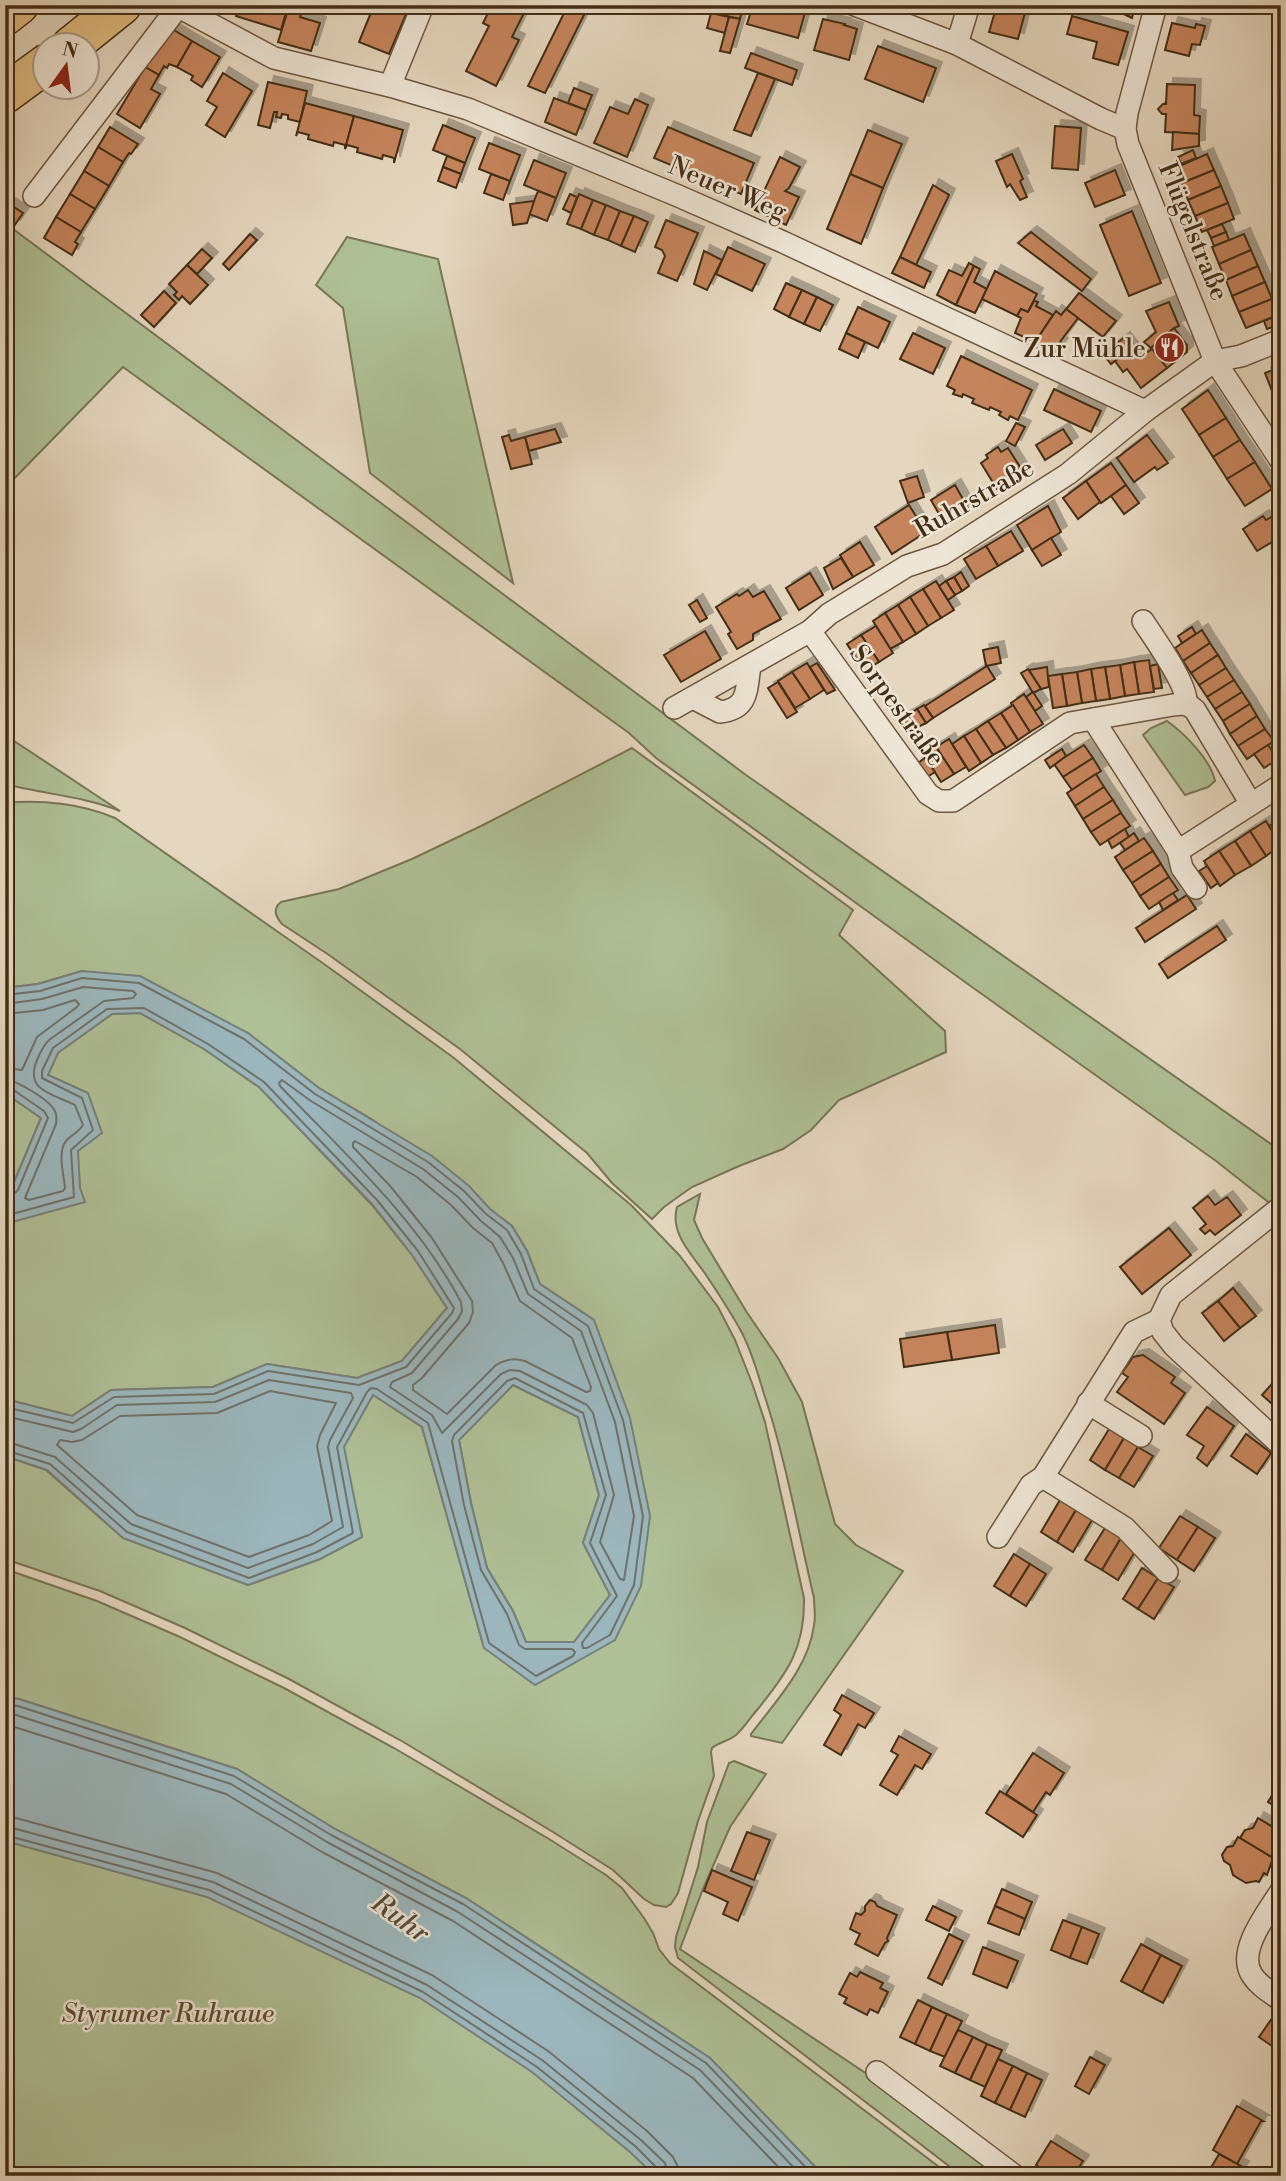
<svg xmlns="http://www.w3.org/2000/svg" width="1286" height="2181" font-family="'Libre Bodoni',serif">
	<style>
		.green { fill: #afbf96; stroke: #797656; stroke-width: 2 }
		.water { fill: #9bb7bd; stroke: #78807a; stroke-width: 2; fill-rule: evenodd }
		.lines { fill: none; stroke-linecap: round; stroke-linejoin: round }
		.shore { stroke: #6f726a; stroke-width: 2 }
		.building { fill: #c6845b; stroke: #432e16; stroke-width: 2; filter: url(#shadow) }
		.minor-casing { stroke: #6c5840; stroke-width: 24 }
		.motorway-casing { stroke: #432e16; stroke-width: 41 }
		.minor { stroke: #eee5d5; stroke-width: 21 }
		.motorway { stroke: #e2bc80; stroke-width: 38 }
		.labels { text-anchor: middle; stroke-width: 5; stroke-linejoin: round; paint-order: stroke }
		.street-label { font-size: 26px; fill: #432e16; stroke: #eee5d5 }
		.poi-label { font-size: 26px; fill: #432e16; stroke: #eee5d5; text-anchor: end }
		.park-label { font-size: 26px; font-style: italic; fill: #594b30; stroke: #eee5d5 }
		.water-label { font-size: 28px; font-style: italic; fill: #554937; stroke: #eee5d5 }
	</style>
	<defs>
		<filter id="shadow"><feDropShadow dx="6" dy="-6" stdDeviation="0" flood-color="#0004"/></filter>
	</defs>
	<rect width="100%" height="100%" fill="#e5d7bf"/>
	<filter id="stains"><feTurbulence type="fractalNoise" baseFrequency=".00286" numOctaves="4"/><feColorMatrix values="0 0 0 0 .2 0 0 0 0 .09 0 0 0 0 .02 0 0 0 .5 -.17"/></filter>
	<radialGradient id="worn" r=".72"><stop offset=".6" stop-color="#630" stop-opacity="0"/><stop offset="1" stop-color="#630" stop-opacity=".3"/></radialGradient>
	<g class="green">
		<polygon points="5,223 746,775 1281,1151 1281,1212 1216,1161 965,982 656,758 629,733 123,367 5,488"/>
		<polygon points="347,237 438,259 513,583 370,473 343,308 316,285"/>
		<path d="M1167 721C1184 733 1211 760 1215 781L1208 787 1185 795 1143 735 1151 728Z"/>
		<path d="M5 735 120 811C83 796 43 794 5 784Z"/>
		<path d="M632 748 853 910 839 935 945 1031 946 1052 839 1100 811 1130 783 1149 739 1166 692 1187 664 1207 652 1219 612 1183 587 1153 460 1049 329 955 282 924C276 917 272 909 281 902L339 889 412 859 481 826Z"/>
		<path d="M5 803C40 799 83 804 115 818L324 964 454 1058 631 1205 680 1256 718 1307 735 1340 752 1383 765 1422 804 1598C805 1648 788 1672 757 1710 750 1718 744 1728 736 1735 729 1741 719 1742 712 1748L711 1752 714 1776 698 1821 678 1893 671 1904 666 1907 654 1905 644 1899 613 1870 553 1832 400 1740 289 1679 185 1628 100 1591 5 1559V1456L46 1470 123 1538 248 1585 320 1559 362 1537 343 1447 373 1394 422 1427 484 1648 615 1640 594 1320 540 1284 527 1251 512 1226 373 1120 319 1088 248 1033 82 971 38 984 5 988Z"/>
		<polygon points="140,1013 204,1049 259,1087 372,1205 412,1255 447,1308 402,1361 357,1378 267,1364 213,1387 111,1390 72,1416 5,1399 5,1224 80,1188 77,1151 88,1093 48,1075 57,1053 112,1014"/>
		<polygon points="5,1093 41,1118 12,1187 5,1189"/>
		<path d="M700 1194 694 1220 702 1238 746 1311 778 1358 802 1402 835 1524 856 1545 903 1571 782 1743 751 1736V1734C775 1702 809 1667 814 1625 816 1616 814 1607 814 1598 798 1530 786 1460 764 1394 758 1374 752 1352 742 1333 732 1314 720 1296 708 1278 695 1257 669 1235 677 1207Z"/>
		<polygon points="513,1385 578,1417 599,1495 583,1543 610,1595 574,1642 526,1642 513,1611 487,1568 471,1503 459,1440"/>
		<polygon points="5,1569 97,1601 180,1637 284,1688 394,1748 549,1839 606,1875 622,1888 644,1918 653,1933 659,1949 670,1963 951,2176 824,2176 710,2058 466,1898 335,1829 237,1769 19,1699 5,1697"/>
		<polygon points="734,1761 766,1774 730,1827 703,1889 680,1949 873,2078 1002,2176 962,2176 678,1958 675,1947 676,1937 698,1867 707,1822 729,1763"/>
		<polygon points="5,1794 82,1813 752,2176 5,2176"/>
	</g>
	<g class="water">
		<path d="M82 971 140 976 248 1033 319 1088 432 1156 469 1186 490 1209 512 1226 527 1251 540 1284 594 1320 630 1418 650 1516 641 1586 615 1640 535 1685 484 1648 422 1427 373 1395 344 1447 362 1537 320 1559 248 1585 123 1538 47 1470 5 1456V1399L72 1416 111 1390 213 1387 267 1364 357 1378 402 1361 447 1308 412 1255 372 1204 259 1087 204 1049 140 1013 112 1014 58 1053 48 1075 88 1093 102 1133 78 1151 80 1188 85 1202 5 1224V1189L12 1187 41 1118 5 1093V988L38 984ZM513 1385 578 1417 599 1495 583 1543 610 1595 574 1642H526L513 1611 487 1568 471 1503 459 1440Z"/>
		<polygon points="5,1697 19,1699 237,1769 335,1829 466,1898 710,2058 824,2176 655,2176 630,2152 532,2072 420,1998 207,1897 5,1841"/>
	</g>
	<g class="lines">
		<g class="shore">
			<polyline points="5,995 40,991 82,978 139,983 244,1039 315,1094 428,1162 464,1191 486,1214 507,1230 521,1254 534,1289 588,1326 623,1420 643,1516 634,1585 610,1635 587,1648 583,1648 582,1643 617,1596 590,1543 606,1495 583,1413 515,1378 507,1381 454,1435 452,1441 464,1505 481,1570 507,1614 519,1645 525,1649 572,1649 575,1652 573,1656 536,1676 489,1643 428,1423 377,1389 371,1388 367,1392 337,1447 353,1533 317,1552 249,1578 127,1532 50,1464 5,1450"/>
			<path d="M5 1004 42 999 83 987 133 991 136 994 133 998 104 1001 49 1040C43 1046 40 1053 37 1060 24 1091 53 1094 75 1105L83 1125C79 1132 71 1135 66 1141 57 1152 64 1175 65 1188L63 1191 29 1200 25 1198 56 1124C57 1118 57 1113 53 1108 47 1099 16 1080 5 1079"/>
			<polyline points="5,1014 43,1010 75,1000 79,1004 77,1007 37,1037 22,1070 5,1068"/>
			<path d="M282 1080 311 1101 423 1169 458 1197 480 1220 500 1237 513 1258 528 1294 581 1331 615 1422 634 1516 624 1580 620 1579 600 1542 614 1495 593 1413 587 1405 520 1371 510 1370 501 1374 442 1433 432 1415 390 1387 392 1382 412 1373 458 1319 462 1311 461 1302C418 1220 343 1152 280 1086L279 1083Z"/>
			<polyline points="5,1088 12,1089 44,1111 48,1118 18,1190 14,1194 5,1195"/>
			<path d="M355 1141 417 1177 451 1205 473 1228 492 1243 503 1263 520 1301 572 1338 591 1387 590 1391 586 1392 525 1361C514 1358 506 1359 496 1365L447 1414 413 1390V1385L422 1378 469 1323 473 1312 472 1301 432 1238 391 1187 353 1147V1143Z"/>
			<polyline points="5,1216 74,1197 71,1150 93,1130 82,1098 42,1078 42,1071 53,1048 107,1009 144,1008 208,1044 264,1082 377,1200 418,1251 454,1308 452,1313 406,1367 359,1385 268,1371 214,1394 114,1397 73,1423 5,1407"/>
			<polygon points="270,1391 336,1403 320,1435 317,1446 332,1521 309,1535 249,1557 137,1515 57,1445 60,1440 72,1442 82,1440 120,1416 217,1413"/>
			<polyline points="5,1416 73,1432 81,1429 117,1405 215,1402 269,1380 351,1393 353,1398 330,1440 328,1447 343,1527 313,1544 248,1568 131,1524 55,1457 5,1441"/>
			<polyline points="5,1704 18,1706 234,1776 331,1835 463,1904 706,2063 814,2176"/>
			<polyline points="5,1713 16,1715 231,1784 327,1842 458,1912 700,2070 802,2176"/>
			<polyline points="5,1724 226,1794 322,1852 453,1921 693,2078 787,2176"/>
			<polyline points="5,1815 217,1873 432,1975 548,2051 647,2131 673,2157 678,2167 679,2176"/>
			<polyline points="5,1826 213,1882 427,1985 542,2060 641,2140 665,2163 668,2176"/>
			<polyline points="5,1835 209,1890 423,1992 537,2067 635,2146 658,2169 659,2176"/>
		</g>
	</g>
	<g class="building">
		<polygon points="239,5 288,5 281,30 236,16"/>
		<polygon points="374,5 410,5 389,54 359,42"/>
		<polygon points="492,5 528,5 512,37 519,40 496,86 466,71 489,26 483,23"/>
		<polygon points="568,5 589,5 545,93 528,86"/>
		<polygon points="702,5 712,5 735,11 735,8 742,10 740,19 700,10"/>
		<polygon points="753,5 807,5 798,38 747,24"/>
		<polygon points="997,5 1027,5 1018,39 989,32"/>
		<polygon points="1105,5 1135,5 1132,18"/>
		<polygon points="288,10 301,14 300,17 320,23 311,51 278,42"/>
		<polygon points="711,13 729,17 725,33 707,28"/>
		<polygon points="1072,16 1128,32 1118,65 1093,58 1097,42 1067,34"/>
		<polygon points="729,17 740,19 730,53 720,51"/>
		<polygon points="823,19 845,24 844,25 857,29 849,60 814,50"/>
		<polygon points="1172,23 1195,28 1196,24 1205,26 1200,45 1192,44 1189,56 1165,50"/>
		<polygon points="169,27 192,41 177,67 169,64 167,68 164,66 159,75 145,67"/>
		<polygon points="192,41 220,57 202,87 191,80 193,76 177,67"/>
		<polygon points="878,46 936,68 923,102 865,79"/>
		<polygon points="751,53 797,70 792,85 745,68"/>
		<polygon points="145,67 159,75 151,89 160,94 140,128 117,114"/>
		<polygon points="223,73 252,91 225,137 206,125 217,107 207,101"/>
		<polygon points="758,73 775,79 751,136 734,130"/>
		<polygon points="268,82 307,91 300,122 288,119 288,115 282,114 281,118 276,117 277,112 274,112 270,128 258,125"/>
		<polygon points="1167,84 1195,85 1194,115 1200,116 1199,134 1165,132 1166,114 1162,114 1158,109 1163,104 1166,104"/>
		<polygon points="574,88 592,95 586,110 568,103"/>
		<polygon points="554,98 586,110 576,135 545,122"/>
		<polygon points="635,99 648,105 627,157 594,143 610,107 628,114"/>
		<polygon points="305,103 354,116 345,149 345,145 334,142 333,146 308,139 309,135 298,132 296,136"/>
		<polygon points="354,116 403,130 394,163 394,158 383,155 382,159 357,152 358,148 347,145 345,149"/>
		<polygon points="443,125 475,138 465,163 433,150"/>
		<polygon points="1055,126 1081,128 1078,170 1052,168"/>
		<polygon points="110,127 138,144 131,154 129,153 123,162 98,147"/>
		<polygon points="668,127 754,163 741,194 654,158"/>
		<polygon points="868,130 902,144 883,188 850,174"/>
		<polygon points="1173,132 1199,134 1199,146 1172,150"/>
		<polygon points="489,143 520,155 510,181 479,169"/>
		<polygon points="98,147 123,162 109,186 84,171"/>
		<polygon points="1193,150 1196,158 1181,164 1178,157"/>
		<polygon points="1012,154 1023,179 1020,181 1027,197 1020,200 1010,184 1007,187 996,161"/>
		<polygon points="1207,154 1214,170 1182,183 1175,168"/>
		<polygon points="447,156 465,163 461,174 443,167"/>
		<polygon points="780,157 800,167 789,188 785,191 799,197 786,225 755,210"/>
		<polygon points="534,160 566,173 556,198 524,185"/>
		<polygon points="443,167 461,174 456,188 438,181"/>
		<polygon points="1115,170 1125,195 1095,207 1085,183"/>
		<polygon points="1214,170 1221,186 1188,200 1182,183"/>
		<polygon points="84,171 109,186 95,209 70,194"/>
		<polygon points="491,174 510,181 503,200 484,193"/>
		<polygon points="850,174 883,188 861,244 827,229"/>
		<polygon points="933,185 949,195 916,265 900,257"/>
		<polygon points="1221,186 1228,203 1195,216 1188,200"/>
		<polygon points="538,191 556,198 547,221 529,214"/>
		<polygon points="70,194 95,209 81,232 56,217"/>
		<polygon points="570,194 577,197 571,213 563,209"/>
		<polygon points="579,194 593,200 581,229 567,224"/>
		<polygon points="593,200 606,205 594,235 581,229"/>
		<polygon points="5,201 23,213 14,226 5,220"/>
		<polygon points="534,201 527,223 513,225 510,204"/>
		<polygon points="1228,203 1234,219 1202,232 1195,216"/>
		<polygon points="606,205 620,211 608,240 594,235"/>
		<polygon points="620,211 634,216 621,246 608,240"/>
		<polygon points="1132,211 1161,283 1129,296 1100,225"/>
		<polygon points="634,216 648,222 635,252 621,246"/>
		<polygon points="56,217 81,232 75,242 78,244 72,255 44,238"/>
		<polygon points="666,220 698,233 677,281 658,273 665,256 662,250 655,247"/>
		<polygon points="1222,224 1226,232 1211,238 1207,230"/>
		<polygon points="1031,232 1091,279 1082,291 1018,243"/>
		<polygon points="1226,232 1229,240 1214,246 1211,238"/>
		<polygon points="250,234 257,240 229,270 223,264"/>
		<polygon points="1244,234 1251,250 1219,264 1212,247"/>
		<polygon points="728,247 765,264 752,291 716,274"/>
		<polygon points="202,249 212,258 197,274 187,265"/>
		<polygon points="1251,250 1258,266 1226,280 1219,264"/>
		<polygon points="704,251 722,260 707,290 694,284"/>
		<polygon points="900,257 931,272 924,288 892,273"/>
		<polygon points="969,263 974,266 956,305 937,295 949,270 962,276"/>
		<polygon points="187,265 208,285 190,304 182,296 179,300 174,295 177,292 169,284"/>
		<polygon points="974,266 980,269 974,282 987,289 975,313 956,305"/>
		<polygon points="1258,266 1265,282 1232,296 1226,280"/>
		<polygon points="995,271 1037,294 1028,312 1021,309 1017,316 982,299"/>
		<polygon points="1265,282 1272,299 1239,312 1232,296"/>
		<polygon points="786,283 802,290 789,317 774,309"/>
		<polygon points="802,290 817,297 804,324 789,317"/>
		<polygon points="164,291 176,303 154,327 141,315"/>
		<polygon points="1079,293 1116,321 1103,337 1066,309"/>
		<polygon points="817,297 833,305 820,331 804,324"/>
		<polygon points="1272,299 1278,315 1246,328 1239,312"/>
		<polygon points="1034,301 1038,302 1036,306 1053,315 1035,342 1015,333 1021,318 1017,316 1021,309 1028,312"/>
		<polygon points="1169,302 1179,326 1174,328 1151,348 1144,342 1156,332 1146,311"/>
		<polygon points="858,307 890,322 878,348 846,333"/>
		<polygon points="1066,309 1078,318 1060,342 1062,344 1056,352 1035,342 1056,311 1061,315"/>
		<polygon points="1281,314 1281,324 1267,329 1264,321"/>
		<polygon points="1174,328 1187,345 1187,352 1167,368 1151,348"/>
		<polygon points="846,333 865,342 858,358 839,349"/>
		<polygon points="913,333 945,348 933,374 900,359"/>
		<polygon points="1124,338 1132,348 1111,364 1103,354"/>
		<polygon points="1132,348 1139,358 1152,349 1167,368 1141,388 1127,369 1123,372 1115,361"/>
		<polygon points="961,356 1032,390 1018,420 1010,416 1008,420 999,415 1001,412 990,407 989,410 972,403 974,399 963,394 962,397 953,394 955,390 947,386"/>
		<polygon points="1281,367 1281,387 1272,391 1265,373"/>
		<polygon points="1054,389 1101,411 1091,432 1044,410"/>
		<polygon points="1208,390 1226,418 1199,435 1182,409"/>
		<polygon points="1226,418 1240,440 1213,457 1199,435"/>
		<polygon points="1016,423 1025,427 1015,446 1006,441"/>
		<polygon points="555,429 561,442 529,451 525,437"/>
		<polygon points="1063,429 1072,443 1045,460 1036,445"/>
		<polygon points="509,435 511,441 525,437 532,464 511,469 502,437"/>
		<polygon points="1147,435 1168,463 1157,470 1155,467 1134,482 1117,458"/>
		<polygon points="1240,440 1255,462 1227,479 1213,457"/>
		<polygon points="998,447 1001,452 1008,448 1024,473 997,489 981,463 988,458 986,455"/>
		<polygon points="1255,462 1272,489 1245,506 1227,479"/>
		<polygon points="1111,463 1126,485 1101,503 1086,481"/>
		<polygon points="917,476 924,497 908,503 900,481"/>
		<polygon points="1086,481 1100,502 1078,519 1063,498"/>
		<polygon points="955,485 968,508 943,521 931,500"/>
		<polygon points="1126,485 1139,503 1124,514 1111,496"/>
		<polygon points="909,505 926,532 892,554 875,527"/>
		<polygon points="1048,506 1061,532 1032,550 1017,525"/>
		<polygon points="1275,515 1281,523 1281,539 1278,541 1277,539 1257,551 1243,529 1263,516 1266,520"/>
		<polygon points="1011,531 1023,551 998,566 986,546"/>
		<polygon points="1051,538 1061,555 1042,566 1032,550"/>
		<polygon points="860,542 874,565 853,577 840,555"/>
		<polygon points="986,546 998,566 976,579 964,559"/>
		<polygon points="841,558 853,577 833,589 824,568"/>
		<polygon points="961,572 969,586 962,591 954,577"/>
		<polygon points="810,573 823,595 799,610 786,588"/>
		<polygon points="954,577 962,591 955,595 946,581"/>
		<polygon points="936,581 954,610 941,618 923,589"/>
		<polygon points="946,581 955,595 948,600 939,586"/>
		<polygon points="923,589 941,618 928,626 910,597"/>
		<polygon points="748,590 753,597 764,591 781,619 753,634 753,640 737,649 728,634 731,632 716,607 737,594 739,596"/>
		<polygon points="910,597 928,626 916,634 898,605"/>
		<polygon points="697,600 707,618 700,622 689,605"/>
		<polygon points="898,605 916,634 903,642 885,613"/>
		<polygon points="885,613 903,642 890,649 873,621"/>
		<polygon points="876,626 893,653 879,662 861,635"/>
		<polygon points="1192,627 1196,634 1182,643 1178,636"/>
		<polygon points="1202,630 1210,643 1183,661 1175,648"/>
		<polygon points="705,631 721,659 681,682 664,655"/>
		<polygon points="861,635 879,662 864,671 847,644"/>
		<polygon points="1210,643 1218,655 1191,673 1183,661"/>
		<polygon points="998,647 1001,663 986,666 983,650"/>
		<polygon points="1218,655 1226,668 1199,685 1191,673"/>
		<polygon points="1149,660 1154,692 1139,694 1134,662"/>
		<polygon points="1134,662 1139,694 1125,696 1120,665"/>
		<polygon points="807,663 824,690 810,699 792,672"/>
		<polygon points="817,663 835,690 827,694 810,667"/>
		<polygon points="1158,664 1162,688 1154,689 1150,666"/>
		<polygon points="1120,665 1125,696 1110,699 1105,667"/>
		<polygon points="987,666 995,679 933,718 925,706"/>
		<polygon points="1047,667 1049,687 1041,689 1029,670"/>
		<polygon points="1105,667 1110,699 1096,701 1091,669"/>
		<polygon points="1226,668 1234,680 1207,697 1199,685"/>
		<polygon points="1028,669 1041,689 1033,693 1021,673"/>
		<polygon points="1091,669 1096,701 1082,703 1077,672"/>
		<polygon points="792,672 810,699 795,708 778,681"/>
		<polygon points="1077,672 1082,703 1067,706 1062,674"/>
		<polygon points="1062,674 1067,706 1053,708 1048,676"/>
		<polygon points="1234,680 1242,692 1215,709 1207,697"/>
		<polygon points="778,682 797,712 787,718 768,688"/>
		<polygon points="1033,692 1042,706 1035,711 1026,697"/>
		<polygon points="1242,692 1250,704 1223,721 1215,709"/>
		<polygon points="1024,694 1043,724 1030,732 1011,703"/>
		<polygon points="1250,704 1257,716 1230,734 1223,721"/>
		<polygon points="924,705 933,718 926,723 917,709"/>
		<polygon points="1013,705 1030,732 1018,740 1001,713"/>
		<polygon points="917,709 926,723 918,727 910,714"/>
		<polygon points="1001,713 1018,740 1006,748 988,721"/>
		<polygon points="910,714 918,727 911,732 902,718"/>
		<polygon points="1257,716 1265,729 1238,746 1230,734"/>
		<polygon points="988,721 1006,748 993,755 976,729"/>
		<polygon points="976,729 993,755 981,763 964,736"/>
		<polygon points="1265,729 1274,741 1247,759 1238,746"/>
		<polygon points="964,736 981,763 969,771 952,744"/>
		<polygon points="949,739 966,767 954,774 936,747"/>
		<polygon points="1084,745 1093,758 1063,777 1054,764"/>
		<polygon points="1268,745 1278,759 1264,768 1254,754"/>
		<polygon points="936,747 954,774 941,782 924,755"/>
		<polygon points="1062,749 1066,756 1050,768 1045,760"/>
		<polygon points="925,758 935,772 927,777 918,763"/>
		<polygon points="1093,758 1101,771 1072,790 1063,777"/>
		<polygon points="1096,774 1104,787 1075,806 1067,793"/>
		<polygon points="1104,787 1113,800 1083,819 1075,806"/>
		<polygon points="1113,800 1121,813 1091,832 1083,819"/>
		<polygon points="1121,813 1130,826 1100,845 1091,832"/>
		<polygon points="1266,821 1281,845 1266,856 1250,831"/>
		<polygon points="1276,822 1281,828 1281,839 1278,841 1269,826"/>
		<polygon points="1125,829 1129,837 1112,848 1108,840"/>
		<polygon points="1250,831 1266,856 1251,866 1235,841"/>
		<polygon points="1134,833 1139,841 1125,850 1120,843"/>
		<polygon points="1144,838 1153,851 1123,870 1115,857"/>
		<polygon points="1235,841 1251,866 1235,875 1219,851"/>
		<polygon points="1153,851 1161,864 1132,883 1123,870"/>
		<polygon points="1219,851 1235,875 1220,886 1204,861"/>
		<polygon points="1161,864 1169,877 1140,896 1132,883"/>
		<polygon points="1207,866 1218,883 1211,888 1199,871"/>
		<polygon points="1169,877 1178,890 1149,909 1140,896"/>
		<polygon points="1173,893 1178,900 1163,910 1159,902"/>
		<polygon points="1187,895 1196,909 1145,942 1136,928"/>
		<polygon points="1217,926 1226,940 1168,978 1159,964"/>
		<polygon points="1208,1196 1215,1205 1227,1197 1241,1215 1215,1235 1210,1230 1205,1234 1200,1229 1206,1224 1193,1208"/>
		<polygon points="1169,1228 1191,1255 1142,1294 1120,1267"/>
		<polygon points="1233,1288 1256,1316 1240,1328 1218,1301"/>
		<polygon points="1218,1301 1240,1328 1224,1341 1202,1313"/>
		<polygon points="995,1325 999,1353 952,1360 947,1332"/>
		<polygon points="947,1332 952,1360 904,1367 900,1339"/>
		<polygon points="1143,1355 1175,1377 1171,1383 1185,1393 1164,1424 1117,1392 1128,1377 1122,1373 1133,1357"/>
		<polygon points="1279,1376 1281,1377 1281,1412 1262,1395"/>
		<polygon points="1207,1407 1234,1426 1207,1466 1197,1458 1204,1446 1187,1435"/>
		<polygon points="1109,1429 1124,1438 1105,1470 1090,1460"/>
		<polygon points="1246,1434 1271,1453 1257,1474 1231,1456"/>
		<polygon points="1124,1438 1138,1447 1119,1478 1105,1470"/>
		<polygon points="1138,1447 1153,1456 1134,1487 1119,1478"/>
		<polygon points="1060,1500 1076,1510 1057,1542 1041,1532"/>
		<polygon points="1076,1510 1092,1520 1073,1552 1057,1542"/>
		<polygon points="1180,1516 1198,1527 1177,1560 1159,1548"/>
		<polygon points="1198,1527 1215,1538 1194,1571 1177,1560"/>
		<polygon points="1105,1528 1121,1538 1102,1570 1085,1560"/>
		<polygon points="1121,1538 1137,1548 1118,1580 1102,1570"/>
		<polygon points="1014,1554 1030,1564 1010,1596 994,1586"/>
		<polygon points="1030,1564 1046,1574 1026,1606 1010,1596"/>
		<polygon points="1142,1568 1158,1578 1138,1609 1123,1599"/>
		<polygon points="1158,1578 1174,1587 1154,1619 1138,1609"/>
		<polygon points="842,1695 874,1713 865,1728 858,1724 841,1755 824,1745 841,1715 834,1710"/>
		<polygon points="899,1736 931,1754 922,1769 915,1765 897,1795 880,1785 898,1755 891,1751"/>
		<polygon points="1033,1753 1064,1773 1050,1795 1046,1792 1033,1812 1006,1794"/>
		<polygon points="1281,1780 1281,1810 1268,1802"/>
		<polygon points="1000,1791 1037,1815 1023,1837 986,1813"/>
		<polygon points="1258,1818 1281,1832 1281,1845 1273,1858 1240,1838 1245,1830 1253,1828"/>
		<polygon points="747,1832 770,1840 754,1880 731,1871"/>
		<polygon points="1238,1837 1273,1858 1267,1875 1264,1873 1259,1882 1256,1881 1246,1883 1233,1875 1230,1865 1224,1861 1222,1855 1227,1847 1233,1846"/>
		<polygon points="712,1870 752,1887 738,1921 723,1914 728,1902 704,1891"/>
		<polygon points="1002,1889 1032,1902 1025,1919 995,1906"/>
		<polygon points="870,1900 875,1902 877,1906 897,1915 887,1938 888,1941 885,1943 878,1956 855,1944 860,1934 850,1929 856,1913 861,1915 865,1911 865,1906"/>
		<polygon points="933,1906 956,1917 949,1931 926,1920"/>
		<polygon points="995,1906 1025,1919 1019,1935 988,1923"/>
		<polygon points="1063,1920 1082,1927 1070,1958 1051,1950"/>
		<polygon points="1082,1927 1099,1934 1087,1964 1070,1958"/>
		<polygon points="949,1934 963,1941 942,1985 928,1978"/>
		<polygon points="1141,1944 1161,1955 1142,1992 1121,1981"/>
		<polygon points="983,1947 1018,1961 1007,1988 973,1974"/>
		<polygon points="1161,1955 1182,1966 1163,2003 1142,1992"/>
		<polygon points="860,1972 883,1983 880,1988 888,1992 878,2013 870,2009 867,2015 844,2003 847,1998 839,1994 850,1973 857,1977"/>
		<polygon points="918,2000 932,2007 915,2044 900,2037"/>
		<polygon points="932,2007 947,2014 930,2051 915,2044"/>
		<polygon points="947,2014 962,2021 945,2057 930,2051"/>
		<polygon points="1275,2014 1281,2018 1281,2058 1276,2055 1279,2051 1259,2037"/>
		<polygon points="958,2030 973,2037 955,2073 940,2066"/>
		<polygon points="973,2037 987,2044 970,2080 955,2073"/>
		<polygon points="987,2044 1002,2050 985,2087 970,2080"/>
		<polygon points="1090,2057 1105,2065 1089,2094 1075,2086"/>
		<polygon points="998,2059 1013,2066 995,2103 981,2096"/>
		<polygon points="1013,2066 1027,2073 1010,2110 995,2103"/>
		<polygon points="1027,2073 1042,2080 1025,2117 1010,2110"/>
		<polygon points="1237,2106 1263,2121 1261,2121 1237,2164 1213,2150"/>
		<polygon points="1051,2141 1083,2161 1073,2176 1054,2176 1036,2165"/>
		<polygon points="1219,2154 1243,2167 1237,2176 1206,2176"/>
	</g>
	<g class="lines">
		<defs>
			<g id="minor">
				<polyline points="175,5 274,58 390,86 468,109 676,195 783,242 1145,411"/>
				<polyline points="855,5 957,44 1101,119 1125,129"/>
				<polyline points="1156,5 1127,113 1125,129 1128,144 1215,361 1281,461"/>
				<polyline points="957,44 969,5"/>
				<polyline points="390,86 423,5"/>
				<polyline points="34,196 178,7"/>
				<path d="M1143 621C1154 638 1189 686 1186 704"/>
				<polyline points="810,631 928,794 939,801 953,801 1070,723 1093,719 1178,851 1281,785"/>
				<path d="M693 698 720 712C749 709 746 690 750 666"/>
				<polyline points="674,708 810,631 829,614 907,566 943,554 1068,474 1145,411 1215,361 1241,356 1281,340"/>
				<path d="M1093 719 1173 705C1182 704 1188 703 1195 710L1251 804"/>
				<polyline points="1178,851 1182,868 1196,888"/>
				<polyline points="1281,1207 1171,1295 1159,1320 1163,1332 1174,1346 1281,1445"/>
				<polyline points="1088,1403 1141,1436"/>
				<polyline points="1043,1477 1125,1528 1167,1572"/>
				<polyline points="998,1537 1031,1485 1043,1477 1134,1332 1159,1320"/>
				<path d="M1281 1891C1268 1912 1236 1951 1252 1975 1259 1986 1270 1992 1281 2000"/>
				<polyline points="877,2072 1015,2176"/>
			</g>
			<g id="motorway">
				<polyline points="5,16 19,5"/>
				<polyline points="71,46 122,5"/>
				<polyline points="5,94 46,64"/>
			</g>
		</defs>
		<use href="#minor" class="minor-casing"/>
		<use href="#motorway" class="motorway-casing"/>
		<use href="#minor" class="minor"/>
		<use href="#motorway" class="motorway"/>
	</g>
	<defs>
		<symbol id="restaurant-disc" viewBox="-11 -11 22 22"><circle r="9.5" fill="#8f2418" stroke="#eee5d5"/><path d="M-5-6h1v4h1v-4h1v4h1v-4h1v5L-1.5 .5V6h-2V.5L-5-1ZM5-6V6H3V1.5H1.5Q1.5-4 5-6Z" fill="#fff"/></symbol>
	</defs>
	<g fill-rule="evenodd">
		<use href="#restaurant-disc" x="1152" y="330" width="35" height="35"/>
	</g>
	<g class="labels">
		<g class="street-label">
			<text transform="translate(728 188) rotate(23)" y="9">Neuer Weg</text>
			<text transform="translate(1194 231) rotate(68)" y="9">Flügelstraße</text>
			<text transform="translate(974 498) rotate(-30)" y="9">Ruhrstraße</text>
			<text transform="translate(898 705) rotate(54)" y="9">Sorpestraße</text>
		</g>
		<g class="poi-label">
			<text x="1146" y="357">Zur Mühle</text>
		</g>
		<g class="park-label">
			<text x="168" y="2022">Styrumer Ruhraue</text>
		</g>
		<g class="water-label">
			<text transform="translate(401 1917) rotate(36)" y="10">Ruhr</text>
		</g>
	</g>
	<rect width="1286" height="2181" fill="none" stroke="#e5d7bf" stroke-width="28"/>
	<rect x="7" y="7" width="1272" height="2167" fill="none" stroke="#432e16" stroke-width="3.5"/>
	<rect x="14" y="14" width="1258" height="2153" fill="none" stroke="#432e16" stroke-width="2"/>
	<g transform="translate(66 66) rotate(14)"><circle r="33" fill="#eee5d5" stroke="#aa9c89" stroke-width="2"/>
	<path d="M0-5L12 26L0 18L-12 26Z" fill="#8f2418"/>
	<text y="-10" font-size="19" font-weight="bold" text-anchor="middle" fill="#432e16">N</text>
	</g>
	<rect width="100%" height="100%" filter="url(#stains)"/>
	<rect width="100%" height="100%" fill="url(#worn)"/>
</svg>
